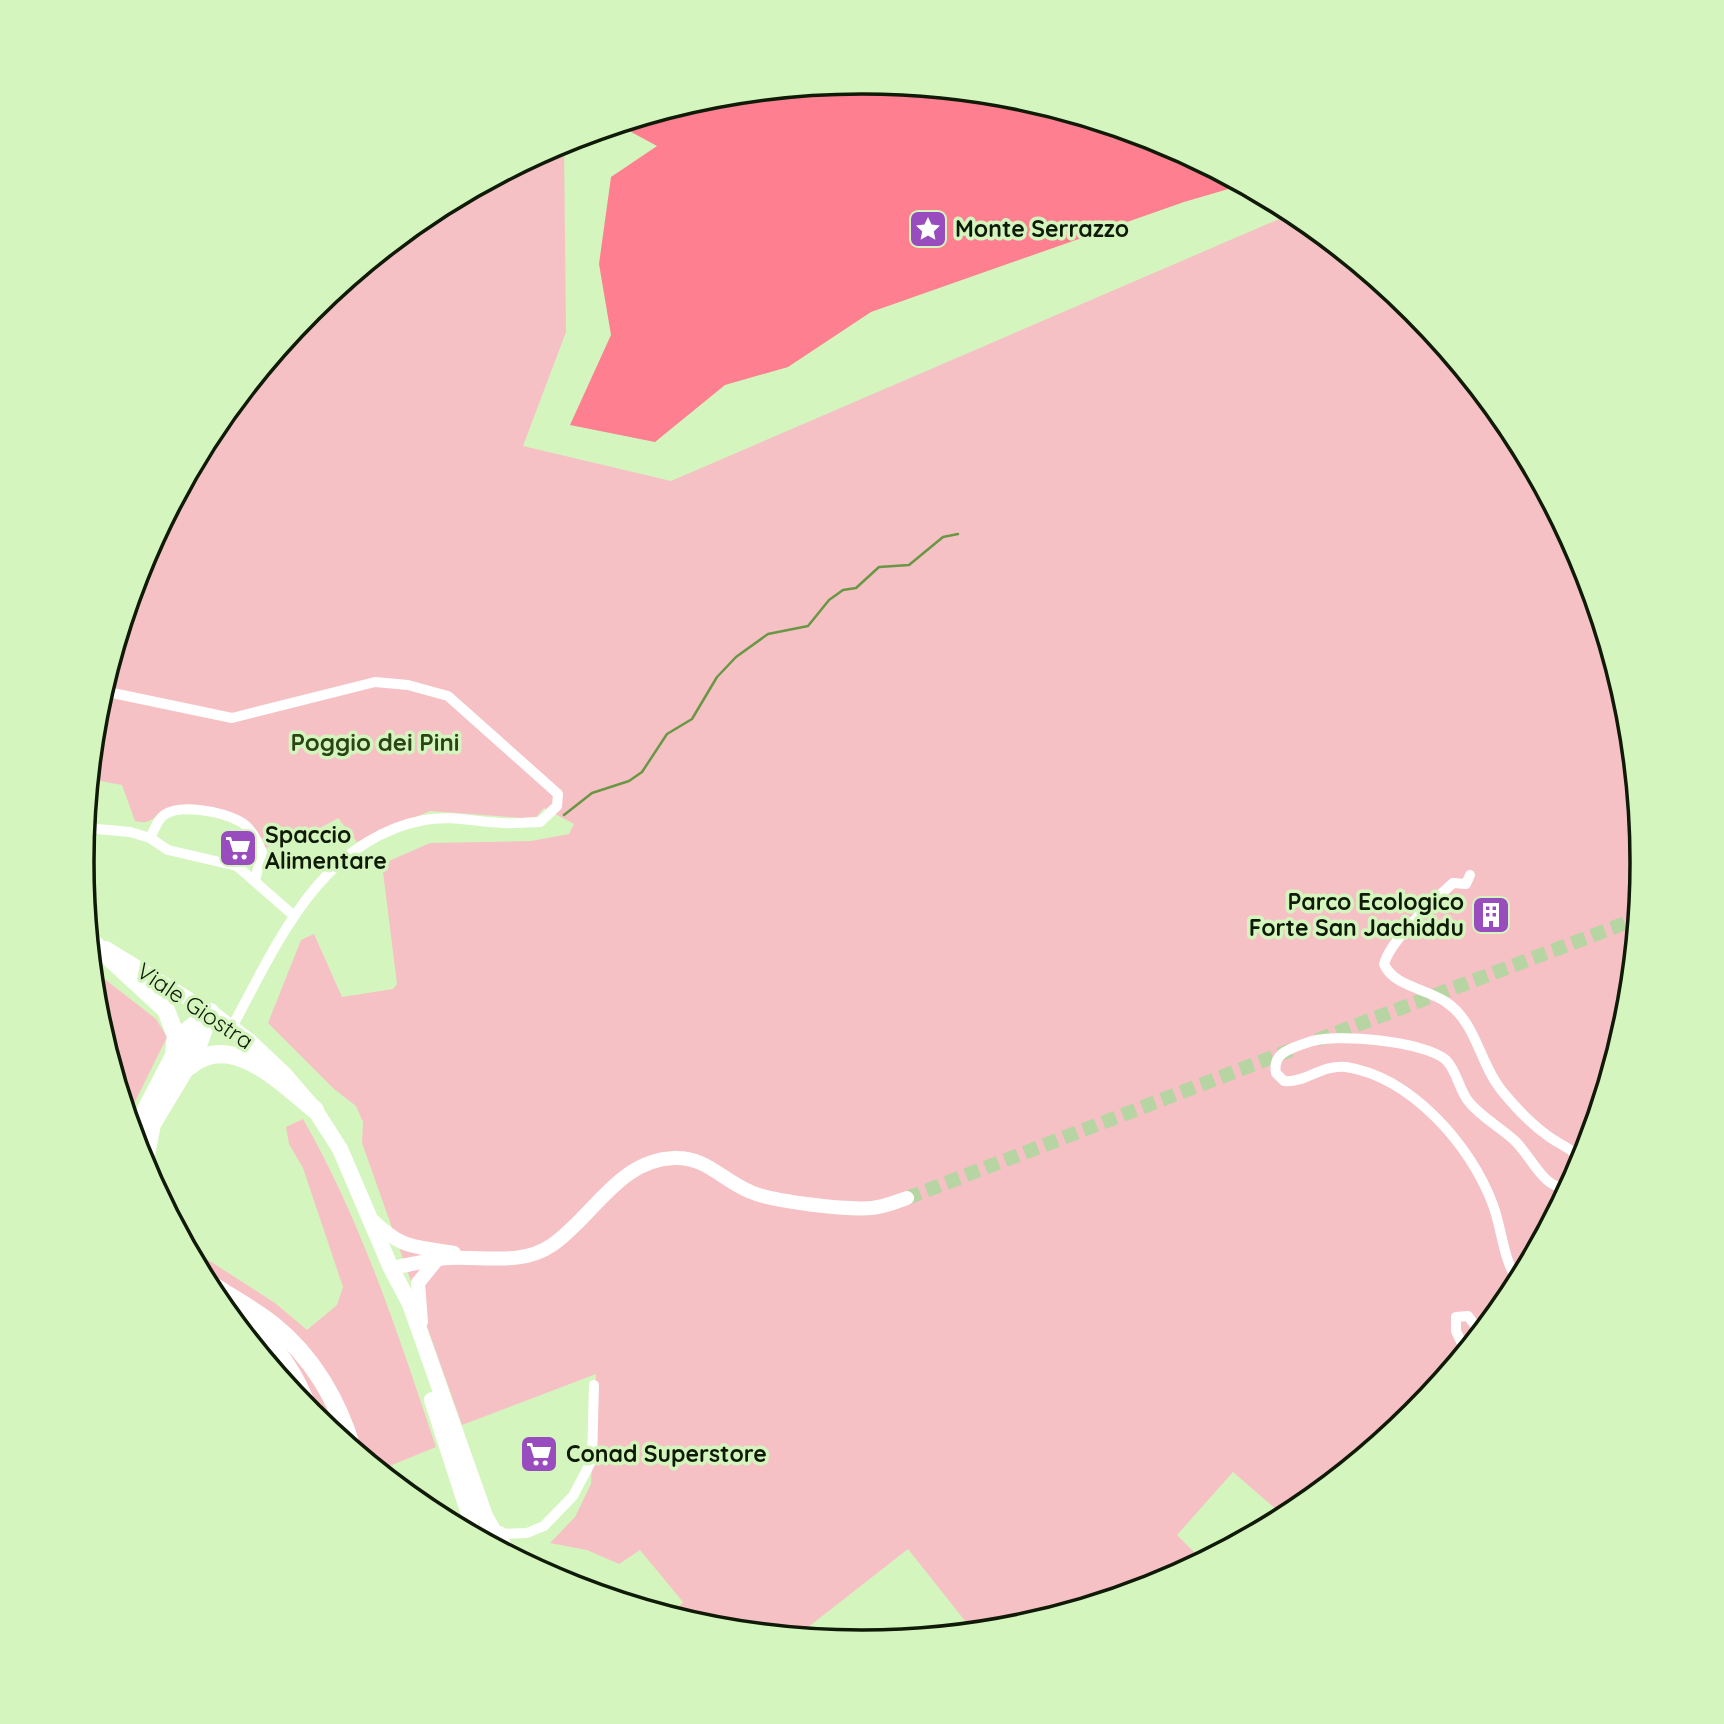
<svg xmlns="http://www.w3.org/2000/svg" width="1724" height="1724" font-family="Quicksand,sans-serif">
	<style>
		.green { fill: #f6c1c5 }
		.forest { fill: #fd7f90 }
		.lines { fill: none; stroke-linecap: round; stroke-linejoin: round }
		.stream { stroke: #699745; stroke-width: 2.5 }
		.secondary-tunnel { stroke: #b7d4a3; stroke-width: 14; stroke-dasharray: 14 7; stroke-linecap: butt }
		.street { stroke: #fff; stroke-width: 10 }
		.secondary { stroke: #fff; stroke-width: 14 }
		.primary { stroke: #fff; stroke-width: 16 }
		.highway { stroke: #fff; stroke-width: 18 }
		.labels { text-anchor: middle; stroke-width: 7; stroke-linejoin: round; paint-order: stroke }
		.poi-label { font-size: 23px; font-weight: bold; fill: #0f1a07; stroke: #d5f5bf; text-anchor: start }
		.street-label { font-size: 23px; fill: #0f1a07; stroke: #d5f5bf }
		.neighbourhood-label { font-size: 24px; font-weight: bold; fill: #2b4415; stroke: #d5f5bf }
		.rim { fill: none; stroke: #0f1a07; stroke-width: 3.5 }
	</style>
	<rect width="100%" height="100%" fill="#d5f5bf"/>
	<g class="green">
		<path d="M564 141 566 332 523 446 671 481 1293 213 1414 311 1511 429 1583 564 1627 710 1642 862 1627 1015 1582 1161 1510 1296 1413 1414 1284 1516 1233 1472 1177 1535 1202 1560C1137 1595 1047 1624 973 1631L908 1549 798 1635 709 1627 672 1615 683 1602 640 1550 619 1564 587 1550 550 1543 575 1517 591 1484 596 1374 462 1425 362 1143 363 1122 356 1106 334 1089 268 1023 301 940 314 934 342 997 393 989 397 984 382 864 430 843 531 841 569 834 574 824 544 808 536 817 522 818 430 811 357 842 338 818C318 831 287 841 265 848L244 820 164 810C154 818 148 825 135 821L122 785 90 779 97 709 142 563 214 428 311 310 429 213Z"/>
		<polygon points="93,970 156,1019 167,1037 128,1116 97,1014"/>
		<path d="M303 1119C362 1222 398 1334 436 1447L387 1467 384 1474 310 1413 213 1295 188 1247 275 1303 307 1330 337 1305 343 1287 303 1168 289 1144 286 1127Z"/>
	</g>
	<polygon class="forest" points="862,82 1015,97 1161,142 1242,185 1184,202 871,312 788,367 725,385 655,442 570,425 611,335 599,264 611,177 657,146 622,127 610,128 710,97"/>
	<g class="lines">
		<polyline class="stream" points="564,815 592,793 629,781 642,772 667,734 692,719 717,677 736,657 768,634 808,626 829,600 843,590 856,588 879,567 909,565 943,537 958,534"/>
		<g class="secondary-tunnel">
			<polyline points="1317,1040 1636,919"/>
			<polyline points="907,1198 1291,1050"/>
		</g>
		<g class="street">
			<path d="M103 691 232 718 375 682 408 685 448 696 558 794 557 806 540 822C528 822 515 824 503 823 476 822 451 815 424 820 320 840 277 944 232 1027"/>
			<polyline points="86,828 130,832 150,838 168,850 237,866 293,915"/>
			<path d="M150 838C154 831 157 820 164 815 180 803 222 812 239 821 250 826 258 841 262 852L255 881"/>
			<path d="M1470 875 1466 884 1453 883C1433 901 1391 939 1384 964 1393 986 1427 989 1446 1002 1477 1023 1479 1063 1502 1091 1516 1108 1531 1124 1548 1136 1560 1145 1574 1149 1582 1162"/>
			<path d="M1518 1281C1503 1260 1502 1229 1493 1205 1471 1145 1411 1077 1346 1067 1322 1064 1306 1083 1284 1081L1276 1073C1272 1053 1290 1049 1306 1043 1333 1032 1424 1041 1446 1060 1457 1071 1459 1090 1469 1102 1481 1117 1500 1127 1514 1140 1527 1152 1535 1170 1548 1181 1554 1186 1560 1188 1567 1188"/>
			<polyline points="1465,1350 1456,1331 1456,1317 1468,1316 1480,1332"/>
			<polyline points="499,1534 527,1533 544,1526 573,1496 592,1460 594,1385"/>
		</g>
		<g class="secondary">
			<polyline points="106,948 210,1012"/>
			<path d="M371 1219C405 1251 411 1245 454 1253"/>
			<path d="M391 1268C410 1265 430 1259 449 1258 483 1256 522 1266 552 1245 593 1217 619 1159 675 1158 707 1157 723 1181 751 1192 773 1202 847 1210 872 1208 884 1207 896 1202 907 1198"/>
			<polyline points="421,1322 418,1283 435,1262"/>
		</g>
		<g class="primary">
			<polyline points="210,1012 249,1041 284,1074 315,1110 340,1149 391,1268 410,1304 485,1516 494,1532"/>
			<polyline points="432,1400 469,1514 472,1533"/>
			<polyline points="486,1530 499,1534 505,1551"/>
		</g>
		<g class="highway">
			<polyline points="90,940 166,1010 176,1036 173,1063"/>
			<path d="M190 1066C231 1030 283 1084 315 1110"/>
			<polyline points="135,1139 141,1119 187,1031 210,1012"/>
			<polyline points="144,1165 152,1124 196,1051 210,1012"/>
			<path d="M205 1280C227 1296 252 1308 273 1325 312 1356 338 1401 352 1448"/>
			<path d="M237 1314C272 1339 295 1371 309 1411"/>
		</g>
	</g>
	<defs>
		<symbol id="sight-square" viewBox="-11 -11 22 22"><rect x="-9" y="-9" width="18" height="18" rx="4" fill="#994cbe" stroke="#d5f5bf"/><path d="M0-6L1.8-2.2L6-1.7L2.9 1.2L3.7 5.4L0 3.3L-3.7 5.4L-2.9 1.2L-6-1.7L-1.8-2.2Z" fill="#fff"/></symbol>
		<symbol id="supermarket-square" viewBox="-11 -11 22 22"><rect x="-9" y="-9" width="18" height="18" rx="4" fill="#994cbe" stroke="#d5f5bf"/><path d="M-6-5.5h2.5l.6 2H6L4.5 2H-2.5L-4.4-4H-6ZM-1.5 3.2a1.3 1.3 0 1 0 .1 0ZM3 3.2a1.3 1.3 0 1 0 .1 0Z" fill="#fff"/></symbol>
		<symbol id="building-square" viewBox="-11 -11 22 22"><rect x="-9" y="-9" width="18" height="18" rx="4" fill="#994cbe" stroke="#d5f5bf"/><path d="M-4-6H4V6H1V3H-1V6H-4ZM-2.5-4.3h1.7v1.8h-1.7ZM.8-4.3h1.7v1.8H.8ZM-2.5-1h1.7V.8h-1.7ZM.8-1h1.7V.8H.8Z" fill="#fff"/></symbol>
	</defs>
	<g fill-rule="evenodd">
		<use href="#sight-square" x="906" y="207" width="44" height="44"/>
		<use href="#supermarket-square" x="216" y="826" width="44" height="44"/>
		<use href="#building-square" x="1469" y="893" width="44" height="44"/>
		<use href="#supermarket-square" x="517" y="1432" width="44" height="44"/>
	</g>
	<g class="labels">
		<g class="poi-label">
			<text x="955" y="237">Monte Serrazzo</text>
			<text x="265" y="843">Spaccio<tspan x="265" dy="26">Alimentare</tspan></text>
			<text x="1464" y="910" text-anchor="end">Parco Ecologico<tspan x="1464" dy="26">Forte San Jachiddu</tspan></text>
			<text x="566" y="1462">Conad Superstore</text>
		</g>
		<g class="street-label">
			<text transform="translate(195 1006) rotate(34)" y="8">Viale Giostra</text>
		</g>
		<g class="neighbourhood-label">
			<text x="375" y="751">Poggio dei Pini</text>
		</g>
	</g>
	<path d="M0 0H1724V1724H0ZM94 862a768 768 0 1 1 1536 0a768 768 0 1 1-1536 0Z" fill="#d5f5bf" fill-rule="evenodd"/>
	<path class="rim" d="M94 862a768 768 0 1 1 1536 0a768 768 0 1 1-1536 0Z"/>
</svg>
